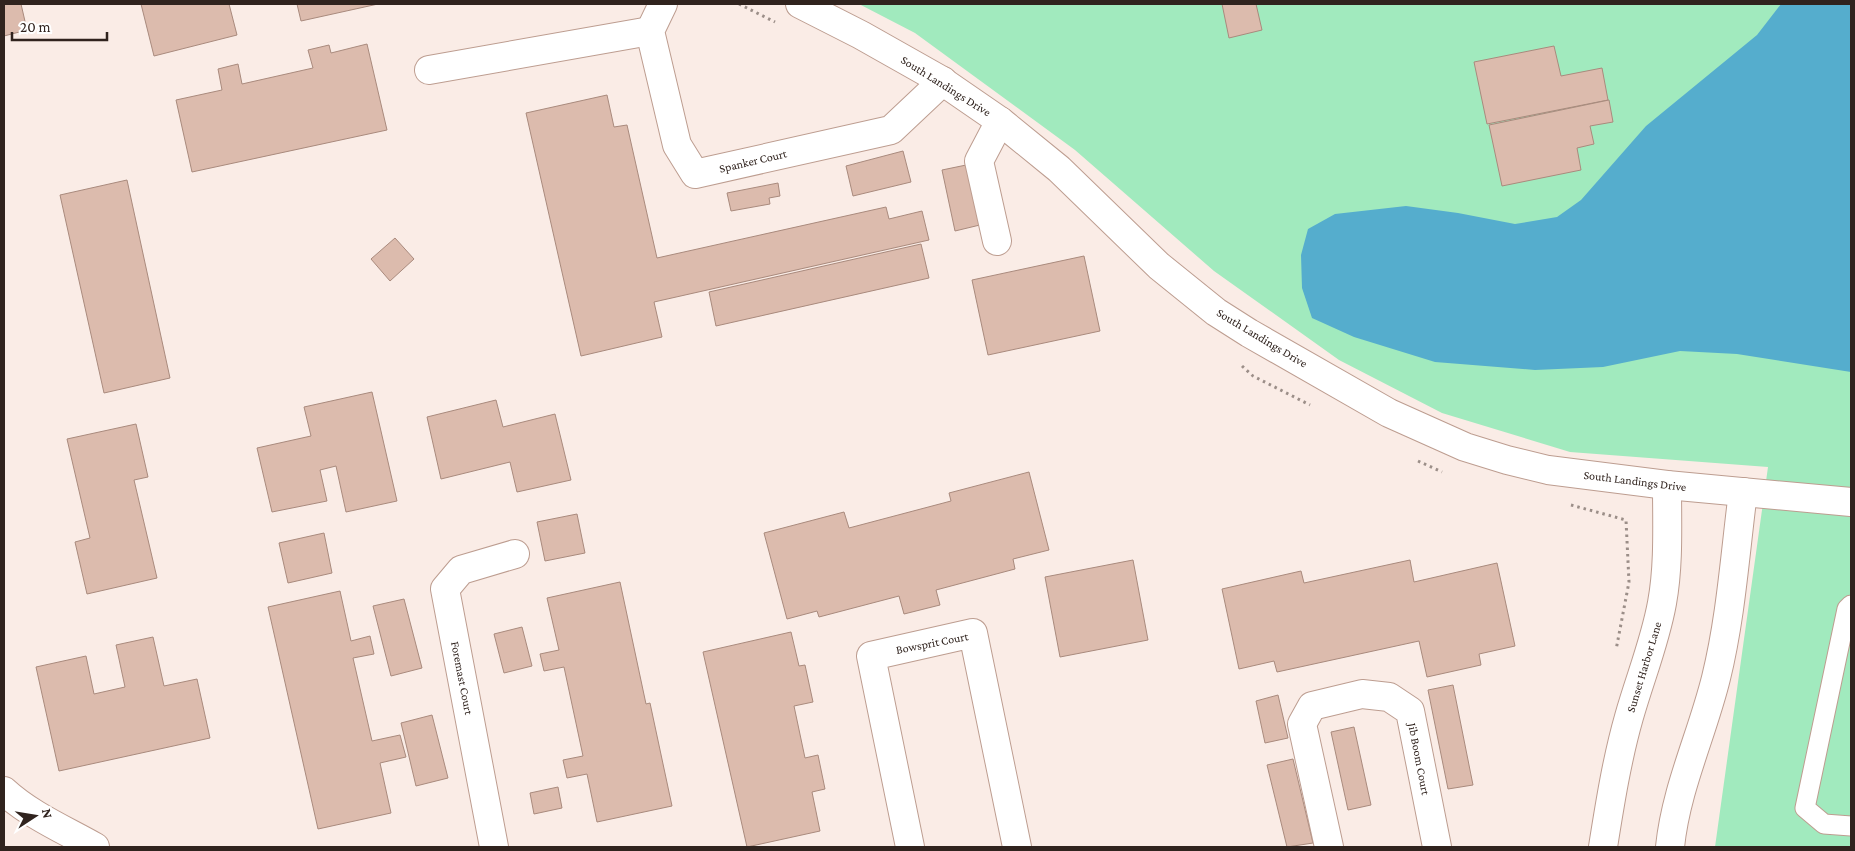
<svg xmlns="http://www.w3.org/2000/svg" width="1855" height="851" font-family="'Crimson Pro',serif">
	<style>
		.green { fill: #a1eabe }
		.water { fill: #55adcd }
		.building { fill: #dcbbad; stroke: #a98a7d }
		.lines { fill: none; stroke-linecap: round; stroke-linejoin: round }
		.lane-casing { stroke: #bd9d90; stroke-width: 21 }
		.street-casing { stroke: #bd9d90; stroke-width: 30 }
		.path { stroke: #9b8e88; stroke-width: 3; stroke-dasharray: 2.5 4; stroke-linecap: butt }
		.lane { stroke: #fff; stroke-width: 19 }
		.street { stroke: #fff; stroke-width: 28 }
		.labels { text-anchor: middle; stroke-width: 5; stroke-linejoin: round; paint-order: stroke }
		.street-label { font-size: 12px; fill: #30231e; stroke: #fff }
	</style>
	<rect width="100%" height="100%" fill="#faece6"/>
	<polygon class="green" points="859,4 1851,4 1851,847 1715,847 1768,467 1570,452 1442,413 1339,360 1214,271 1075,150 915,33"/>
	<polygon class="water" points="1781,4 1851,4 1851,372 1737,354 1680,351 1603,367 1535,370 1435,362 1354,337 1312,318 1302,288 1301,255 1308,229 1335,214 1406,206 1458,213 1515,224 1557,217 1581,200 1646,126 1757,35"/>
	<g class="building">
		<polygon points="4,4 21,4 27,30 4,36"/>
		<polygon points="141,4 229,4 237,35 154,56"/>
		<polygon points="297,4 378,4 301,21"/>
		<polygon points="1222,4 1256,4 1262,30 1229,38"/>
		<polygon points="367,44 387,130 192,172 176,100 222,90 218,69 238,64 242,84 313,68 308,50 329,45 331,53"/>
		<polygon points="1554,46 1561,76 1602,68 1608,100 1487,124 1474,62"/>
		<polygon points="607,95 614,127 627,125 657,258 886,207 889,219 922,211 929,240 654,302 662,337 581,356 526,113"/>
		<polygon points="1609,100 1613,122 1590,126 1594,144 1577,148 1581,170 1502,186 1489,125"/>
		<polygon points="903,151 911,182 853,196 846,166"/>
		<polygon points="971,164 984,224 955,231 942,170"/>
		<polygon points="127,180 170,378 104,393 60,195"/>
		<polygon points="778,183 780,196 769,198 770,204 731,211 727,193"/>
		<polygon points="395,238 414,259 390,281 371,259"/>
		<polygon points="921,244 929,278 716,326 709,292"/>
		<polygon points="1084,256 1100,331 988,355 972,280"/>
		<polygon points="372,392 397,501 346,512 336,466 320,470 327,501 272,512 257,448 311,436 304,407"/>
		<polygon points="496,400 503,427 555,414 571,480 517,492 510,462 441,479 427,417"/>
		<polygon points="136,424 148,477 134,480 157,578 87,594 75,542 90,538 67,439"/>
		<polygon points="1029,472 1049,550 1013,559 1015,569 936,590 940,605 904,614 899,596 819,617 817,611 787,619 764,533 844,512 849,528 951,501 949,493"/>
		<polygon points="577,514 585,553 545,561 537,522"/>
		<polygon points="324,533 332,573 288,583 279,543"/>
		<polygon points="1133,560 1148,640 1060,657 1045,577"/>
		<polygon points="1410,560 1414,582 1497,563 1515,646 1479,654 1481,665 1427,677 1419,641 1277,672 1274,661 1239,669 1222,589 1301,571 1304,583"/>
		<polygon points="620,582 646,704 650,703 672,806 597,822 587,774 567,778 563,760 583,756 564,667 544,671 540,654 559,650 547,598"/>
		<polygon points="340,591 351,641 370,636 374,654 353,658 372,741 400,735 406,757 380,763 391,813 318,829 268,607"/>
		<polygon points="404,599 422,668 391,676 373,606"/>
		<polygon points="522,627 532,666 504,673 494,634"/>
		<polygon points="791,632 799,666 805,665 813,702 794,706 805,758 818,755 825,789 812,792 820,831 747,847 703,652"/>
		<polygon points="153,637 164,686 197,679 210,738 59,771 36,667 86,656 94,694 125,687 116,645"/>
		<polygon points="1453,685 1473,785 1448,789 1428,690"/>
		<polygon points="1278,695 1288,738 1265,743 1256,701"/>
		<polygon points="432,715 448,778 416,786 401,723"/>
		<polygon points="1354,727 1371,805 1348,810 1331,732"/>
		<polygon points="1293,759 1313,843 1287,847 1267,765"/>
		<polygon points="558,787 562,808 534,814 530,793"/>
	</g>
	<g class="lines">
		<defs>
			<polyline id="lane" points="1851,605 1847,609 1805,808 1824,824 1851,826"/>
			<g id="street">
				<polyline points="663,4 650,31 677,145 695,174 891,130 943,81"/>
				<polyline points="800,4 861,35 939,79 1000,121 1059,169 1159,266 1216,312 1249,333 1389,413 1465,447 1507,460 1548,470 1667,485 1851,502"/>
				<polyline points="429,70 650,31"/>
				<polyline points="997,241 979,161 1000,121"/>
				<path d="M4 791C30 815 65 830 95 847"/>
				<polyline points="494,847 445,589 461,570 515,554"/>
				<polyline points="910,847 871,656 973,633 1017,847"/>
				<polyline points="1329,847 1302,724 1312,706 1362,694 1389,697 1410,711 1437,847"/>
				<path d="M1603 847C1610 803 1617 759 1629 717 1640 678 1655 642 1662 603 1669 565 1667 524 1667 485"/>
				<path d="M1670 847C1676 788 1702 735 1716 678 1731 617 1735 554 1743 492"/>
			</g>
		</defs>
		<use href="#lane" class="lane-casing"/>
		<use href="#street" class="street-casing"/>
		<g class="path">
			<polyline points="739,4 775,22"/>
			<polyline points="1242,366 1253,376 1310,405"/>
			<polyline points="1418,461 1442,472"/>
			<polyline points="1571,505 1626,520 1629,582 1616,650"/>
		</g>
		<use href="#lane" class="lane"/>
		<use href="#street" class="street"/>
	</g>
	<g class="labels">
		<g class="street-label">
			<text transform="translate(946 86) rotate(32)" y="4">South Landings Drive</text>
			<text transform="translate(753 161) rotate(-13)" y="4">Spanker Court</text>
			<text transform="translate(1262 338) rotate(31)" y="4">South Landings Drive</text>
			<text transform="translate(1635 481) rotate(7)" y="4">South Landings Drive</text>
			<text transform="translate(932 643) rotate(-11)" y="4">Bowsprit Court</text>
			<text transform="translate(1644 667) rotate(-73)" y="4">Sunset Harbor Lane</text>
			<text transform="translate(462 678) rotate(79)" y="4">Foremast Court</text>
			<text transform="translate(1419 759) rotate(79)" y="4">Jib Boom Court</text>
		</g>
	</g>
	<rect width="1855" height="851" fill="none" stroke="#30231e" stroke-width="10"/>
	<g transform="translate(35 816) rotate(78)" stroke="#ffffff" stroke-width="4" paint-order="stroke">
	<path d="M0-4L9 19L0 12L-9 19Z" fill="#30231e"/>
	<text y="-8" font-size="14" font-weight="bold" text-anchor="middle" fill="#30231e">N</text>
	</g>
	<path d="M12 32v8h95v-8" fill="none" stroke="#30231e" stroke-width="2.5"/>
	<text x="20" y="32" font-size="15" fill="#30231e" stroke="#ffffff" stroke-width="4" paint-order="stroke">20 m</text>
</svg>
